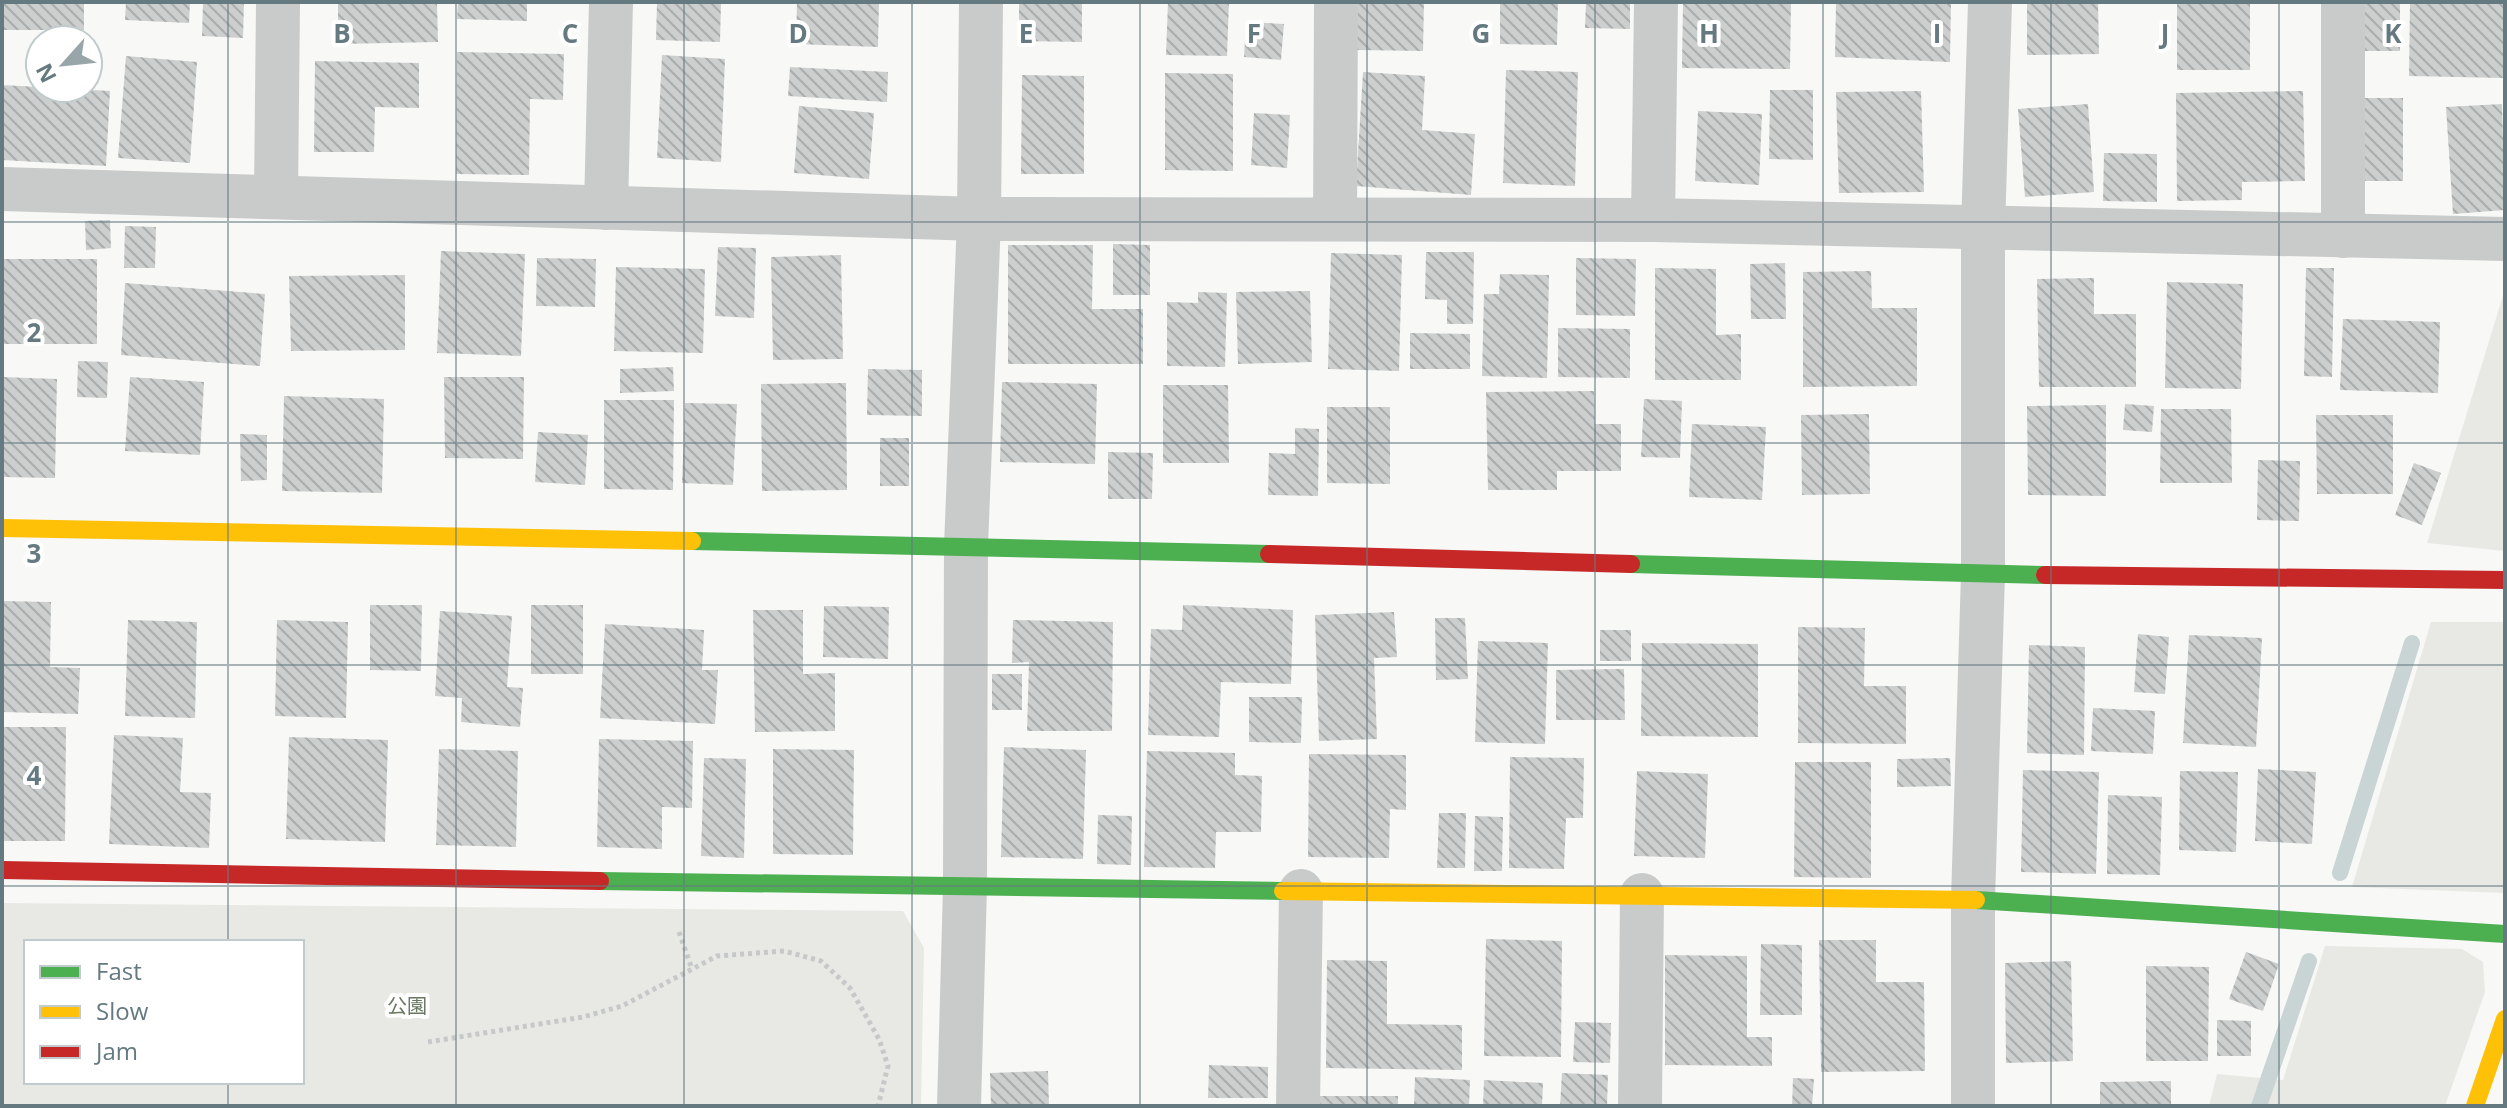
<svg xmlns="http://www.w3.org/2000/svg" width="2507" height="1108" font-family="'Open Sans','Noto Sans JP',sans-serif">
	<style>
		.green { fill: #e8e9e5; fill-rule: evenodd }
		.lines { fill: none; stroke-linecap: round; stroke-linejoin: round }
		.stream { stroke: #c9d4d5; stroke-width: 16 }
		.building { fill: url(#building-back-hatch) }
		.path { stroke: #c7c8c9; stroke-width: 5; stroke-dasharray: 4 4; stroke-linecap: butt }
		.street { stroke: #c9cbcb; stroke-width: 44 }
		.fast { stroke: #4caf50; stroke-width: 18 }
		.slow { stroke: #ffc107; stroke-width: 18 }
		.jam { stroke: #c62828; stroke-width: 18 }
		.grid { fill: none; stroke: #657a80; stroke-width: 2; stroke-opacity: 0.55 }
		.labels { text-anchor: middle; stroke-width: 8; stroke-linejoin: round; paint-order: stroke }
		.park-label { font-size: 20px; fill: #6b7864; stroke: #fff }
		.grid-label { font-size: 26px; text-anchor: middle; font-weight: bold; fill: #657a80; stroke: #fff; stroke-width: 8; stroke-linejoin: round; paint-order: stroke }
	</style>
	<defs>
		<pattern id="building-back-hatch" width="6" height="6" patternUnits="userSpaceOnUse" patternTransform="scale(2)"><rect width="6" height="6" fill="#cdcfcf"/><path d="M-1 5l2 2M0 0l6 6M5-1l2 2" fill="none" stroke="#aaadad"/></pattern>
	</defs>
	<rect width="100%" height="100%" fill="#f8f8f7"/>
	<g class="green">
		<polygon points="2505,289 2505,551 2427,543"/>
		<polygon points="2431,622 2505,622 2505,893 2352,887"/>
		<path d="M2 903 903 911 924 948 921 1106H2ZM26 942H302V1082H26Z"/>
		<polygon points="2325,946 2462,949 2483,962 2485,992 2445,1106 2209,1106 2217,1074 2283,1080"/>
	</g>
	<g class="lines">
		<g class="stream">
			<polyline points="2340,873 2412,643"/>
			<polyline points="2259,1106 2309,961"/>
		</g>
	</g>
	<g class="building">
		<rect x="2" y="2" width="82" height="28"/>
		<polygon points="126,2 190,2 189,23 125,20"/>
		<polygon points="203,2 244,2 243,38 202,36"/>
		<polygon points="338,2 437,2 438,42 338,44"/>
		<polygon points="458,2 527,2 527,21 457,19"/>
		<polygon points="657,2 721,2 720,42 656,40"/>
		<polygon points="797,2 879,2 878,47 796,44"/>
		<polygon points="1019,2 1082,2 1082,42 1019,41"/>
		<polygon points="1168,2 1229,2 1227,56 1166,55"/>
		<polygon points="1356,2 1424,2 1423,51 1356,50"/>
		<polygon points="1500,2 1558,2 1557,45 1500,44"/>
		<polygon points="1586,2 1630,2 1630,29 1585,28"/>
		<polygon points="1683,2 1791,2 1790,69 1682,68"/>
		<polygon points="1836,2 1951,2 1950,62 1835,57"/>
		<polygon points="2027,2 2098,2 2099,54 2027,55"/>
		<rect x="2177" y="2" width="73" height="68"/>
		<polygon points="2410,2 2505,2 2505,78 2409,76"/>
		<rect x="2365" y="3" width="35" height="48"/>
		<polygon points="1246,22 1284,24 1281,60 1244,57"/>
		<polygon points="457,52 564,54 563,100 530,99 529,175 456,174"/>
		<polygon points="662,55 725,59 721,162 657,158"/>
		<polygon points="126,56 197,62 190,163 118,158"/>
		<polygon points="315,61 419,63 419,108 375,107 374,152 314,152"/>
		<polygon points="790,67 888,72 887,102 788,96"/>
		<polygon points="1506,70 1578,72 1575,186 1503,183"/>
		<polygon points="1363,72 1425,76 1422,130 1475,134 1471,195 1356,186"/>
		<polygon points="1165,73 1233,74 1233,171 1165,170"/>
		<polygon points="1022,75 1084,76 1084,174 1021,174"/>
		<polygon points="2,85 110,91 106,166 2,160"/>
		<polygon points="1770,90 1813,90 1813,160 1769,159"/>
		<polygon points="1921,91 1924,192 1839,193 1836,92"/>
		<polygon points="2303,91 2305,181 2242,182 2242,200 2177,201 2176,93"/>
		<rect x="2363" y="98" width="40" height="83"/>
		<polygon points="2088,104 2094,192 2025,197 2018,109"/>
		<polygon points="2502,104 2505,210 2453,214 2446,107"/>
		<polygon points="799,106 874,113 869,179 794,173"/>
		<polygon points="1698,111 1762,114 1759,185 1695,181"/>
		<polygon points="1254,113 1290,115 1287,168 1251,165"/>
		<polygon points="2104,153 2157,154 2157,202 2103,201"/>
		<polygon points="110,220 111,248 86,250 85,221"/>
		<polygon points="125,226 156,227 155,268 124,268"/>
		<polygon points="1113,244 1150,245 1150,295 1113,295"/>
		<polygon points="1008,245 1093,245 1092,309 1143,309 1143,364 1008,364"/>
		<polygon points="718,247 756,248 754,318 715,316"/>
		<polygon points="441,251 525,254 521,356 437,353"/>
		<polygon points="1426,252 1474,252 1473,324 1447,324 1447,300 1425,299"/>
		<polygon points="1331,253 1402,255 1399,371 1328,369"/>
		<polygon points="841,255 843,359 773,360 771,257"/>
		<polygon points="537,258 596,259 595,307 536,306"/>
		<polygon points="1576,258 1636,259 1635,316 1576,315"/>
		<rect x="2" y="259" width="95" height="85"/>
		<polygon points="1785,263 1786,319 1751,319 1750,264"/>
		<polygon points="616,267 705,269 703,353 614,351"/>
		<polygon points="1655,268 1716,269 1716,335 1741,334 1741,380 1655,380"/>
		<polygon points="2306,268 2334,268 2332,377 2304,376"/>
		<polygon points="1871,271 1872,308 1917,308 1917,386 1803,387 1803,272"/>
		<polygon points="1500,274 1549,275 1547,378 1482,376 1484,294 1499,294"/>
		<polygon points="405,275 405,350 291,351 289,276"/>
		<polygon points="2094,278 2094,314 2136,314 2136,387 2039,387 2037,279"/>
		<polygon points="2167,282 2243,284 2241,389 2165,388"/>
		<polygon points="125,283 265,294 260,366 121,355"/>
		<polygon points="1310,291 1312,362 1238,364 1236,292"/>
		<polygon points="1198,292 1227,293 1225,367 1167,366 1167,302 1198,303"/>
		<polygon points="2343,319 2440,322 2438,393 2340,390"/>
		<polygon points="1558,328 1630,329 1630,378 1558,377"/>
		<polygon points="1410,333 1470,334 1470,369 1410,369"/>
		<polygon points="78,361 108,362 107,398 77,397"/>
		<polygon points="673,367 674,391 620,393 620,369"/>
		<polygon points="868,369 922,370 922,416 867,415"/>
		<polygon points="2,377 57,379 55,478 2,477"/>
		<polygon points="130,377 204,382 200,455 125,451"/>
		<polygon points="444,377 524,377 523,459 445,458"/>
		<polygon points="1002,382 1097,384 1095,464 1000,462"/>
		<polygon points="846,383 847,490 762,491 761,384"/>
		<polygon points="1163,385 1228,385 1229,463 1163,463"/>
		<polygon points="1594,391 1595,424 1621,424 1621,471 1557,471 1557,490 1488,490 1486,392"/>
		<polygon points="284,396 384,399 382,493 282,491"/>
		<polygon points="1644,399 1682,401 1680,458 1641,457"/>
		<polygon points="604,400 674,400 673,490 604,489"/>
		<polygon points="685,403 737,404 733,485 682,483"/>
		<polygon points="2125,404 2154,406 2152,432 2123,430"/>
		<polygon points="2106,405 2106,496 2028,495 2027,406"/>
		<polygon points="1327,407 1390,407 1390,484 1327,483"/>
		<polygon points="2161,409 2231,409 2232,483 2160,483"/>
		<polygon points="1869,414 1870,494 1802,495 1801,415"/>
		<polygon points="2316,415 2393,415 2393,494 2317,494"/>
		<polygon points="1692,424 1766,427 1762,500 1689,497"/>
		<polygon points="1295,428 1319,429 1318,496 1268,495 1269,453 1295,454"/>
		<polygon points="538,432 588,435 585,485 535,482"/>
		<polygon points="240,434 267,435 267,480 241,481"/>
		<rect x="880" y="438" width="29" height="48"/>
		<polygon points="1108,452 1153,453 1152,499 1108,499"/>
		<polygon points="2258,460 2300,461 2299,521 2257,520"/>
		<polygon points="2414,463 2441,473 2422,525 2395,515"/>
		<polygon points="2,601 51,602 50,667 80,668 78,714 2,712"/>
		<polygon points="370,605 422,605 421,671 370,670"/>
		<rect x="531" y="605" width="52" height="69"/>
		<polygon points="1183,605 1293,610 1291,684 1221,682 1219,737 1148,735 1151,629 1182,630"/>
		<polygon points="824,606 889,607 888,659 823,657"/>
		<polygon points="753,610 803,610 803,674 835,673 835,731 755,732"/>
		<polygon points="440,611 512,616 507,687 523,688 520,727 461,722 462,698 435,696"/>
		<polygon points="1394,612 1397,657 1374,658 1377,739 1319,741 1315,615"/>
		<polygon points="1435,618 1465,618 1468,679 1436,680"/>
		<polygon points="128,620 197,622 195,718 125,716"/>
		<polygon points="277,620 348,622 346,718 275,716"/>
		<polygon points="1013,620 1113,622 1112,731 1027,731 1029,662 1012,663"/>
		<polygon points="605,624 704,630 702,670 718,670 715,724 600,718"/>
		<polygon points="1798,627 1865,628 1864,686 1906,686 1906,744 1798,743"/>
		<rect x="1600" y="630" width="31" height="31"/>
		<polygon points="2138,634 2169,637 2165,694 2134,692"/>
		<polygon points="2189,635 2262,638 2256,747 2183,743"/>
		<polygon points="1478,641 1548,643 1545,744 1475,742"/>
		<polygon points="1642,643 1758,644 1758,737 1641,736"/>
		<polygon points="2029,645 2085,647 2084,755 2027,753"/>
		<polygon points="1624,669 1625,720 1556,720 1556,670"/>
		<rect x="992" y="674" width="30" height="36"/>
		<polygon points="1249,697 1302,697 1301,743 1249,742"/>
		<polygon points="2093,708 2155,711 2153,754 2091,751"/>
		<polygon points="2,727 66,727 65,841 2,841"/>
		<polygon points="114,735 183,738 180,792 211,793 209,848 109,844"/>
		<polygon points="289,737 388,740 385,842 286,839"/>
		<polygon points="599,739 693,741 692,808 662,807 662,849 597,847"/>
		<polygon points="1004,747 1086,750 1083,859 1001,857"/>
		<polygon points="439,749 518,751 516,847 436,845"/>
		<polygon points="773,749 854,750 853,855 773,854"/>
		<polygon points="1147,751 1235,753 1235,775 1262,776 1261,832 1216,832 1215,868 1144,867"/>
		<polygon points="1309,754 1406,755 1406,810 1390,809 1389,858 1308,857"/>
		<polygon points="1510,757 1584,758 1583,818 1566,818 1564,869 1509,868"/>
		<polygon points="704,758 746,759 744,858 701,856"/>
		<polygon points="1950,758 1951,786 1897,787 1897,759"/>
		<polygon points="1795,762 1871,762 1871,878 1794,877"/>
		<polygon points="2258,769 2316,772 2312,844 2255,841"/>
		<polygon points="2023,770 2099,772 2096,874 2021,872"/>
		<polygon points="1637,771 1708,774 1705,858 1634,856"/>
		<polygon points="2180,771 2238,772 2236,852 2179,850"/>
		<polygon points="2108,795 2162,797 2160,875 2107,874"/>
		<polygon points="1439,813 1466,813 1465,868 1437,868"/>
		<polygon points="1098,815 1132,816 1131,865 1097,864"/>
		<polygon points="1475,816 1503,817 1502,871 1474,871"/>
		<polygon points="1486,939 1562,941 1561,1057 1484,1056"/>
		<polygon points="1819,940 1876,940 1876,982 1924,982 1925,1071 1821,1072"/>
		<polygon points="1761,944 1802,945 1802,1015 1760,1015"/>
		<polygon points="2246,952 2279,964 2263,1011 2229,999"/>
		<polygon points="1665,955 1747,956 1747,1037 1772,1037 1772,1066 1665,1065"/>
		<polygon points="1327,960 1387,961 1387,1024 1462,1025 1462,1070 1326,1068"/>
		<polygon points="2071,961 2073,1061 2006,1063 2005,963"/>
		<polygon points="2146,966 2209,967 2208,1061 2146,1061"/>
		<polygon points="2217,1020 2251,1021 2251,1056 2217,1056"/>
		<polygon points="1575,1022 1611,1023 1610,1063 1573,1062"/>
		<polygon points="1209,1065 1268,1067 1268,1098 1208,1098"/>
		<polygon points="1048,1071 1049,1106 991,1106 990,1073"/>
		<polygon points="1562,1073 1608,1075 1607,1106 1560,1106"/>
		<polygon points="1415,1077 1470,1080 1469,1106 1414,1106"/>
		<polygon points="1793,1078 1814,1079 1812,1106 1792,1106"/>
		<polygon points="1484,1080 1543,1083 1542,1106 1483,1106"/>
		<polygon points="2171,1081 2171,1106 2100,1106 2100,1082"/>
		<rect x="1319" y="1096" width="79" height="10"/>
	</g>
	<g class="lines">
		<g class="path">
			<polyline points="679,932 692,969"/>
			<polyline points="428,1042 583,1017 622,1006 717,956 784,951 821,961 850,988 879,1039 888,1066 878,1106"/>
		</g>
		<g class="street">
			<polyline points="2343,2 2343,236"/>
			<polyline points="2,189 979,219 1653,220 2505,239"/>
			<polyline points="276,197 278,2"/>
			<polyline points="606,208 611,2"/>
			<polyline points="1335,219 1336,2"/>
			<polyline points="1653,220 1656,2"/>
			<polyline points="959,1106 965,887 966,546 979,219 981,2"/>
			<polyline points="1298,1106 1301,891"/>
			<polyline points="1640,1106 1642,895"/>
			<polyline points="1973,1106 1973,900 1983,574 1983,229 1990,2"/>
		</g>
		<g class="fast">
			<polyline points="692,541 1269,554"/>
			<polyline points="1631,564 2045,575"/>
			<polyline points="600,881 1283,891"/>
			<polyline points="1976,900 2505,934"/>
		</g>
		<g class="slow">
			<polyline points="2,528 692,541"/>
			<polyline points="1283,891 1976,900"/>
			<polyline points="2475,1106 2505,1019"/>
		</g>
		<g class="jam">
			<polyline points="1269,554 1631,564"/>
			<polyline points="2045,575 2505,580"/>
			<polyline points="2,870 600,881"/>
		</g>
	</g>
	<path class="grid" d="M228 2V942M456 2V1106M684 2V1106M912 2V1106M1140 2V1106M1367 2V1106M1595 2V1106M1823 2V1106M2051 2V1106M2279 2V1106M2 222H2505M2 443H2505M2 665H2505M2 886H2505M228 1082V1106"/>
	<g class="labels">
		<g class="park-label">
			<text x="407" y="1013">公園</text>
		</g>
	</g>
	<g class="grid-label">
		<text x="342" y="43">B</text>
		<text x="570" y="43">C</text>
		<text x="798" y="43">D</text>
		<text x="1026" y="43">E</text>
		<text x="1254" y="43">F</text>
		<text x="1481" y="43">G</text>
		<text x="1709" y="43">H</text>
		<text x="1937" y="43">I</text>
		<text x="2165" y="43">J</text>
		<text x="2393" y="43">K</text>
		<text x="34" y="342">2</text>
		<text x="34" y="563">3</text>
		<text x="34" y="785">4</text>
	</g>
	<rect width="2507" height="1108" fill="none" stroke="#657a80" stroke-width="8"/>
	<rect x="24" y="940" width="280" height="144" fill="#ffffff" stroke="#c1cacc" stroke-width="2"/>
	<rect x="40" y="966" width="40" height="12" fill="#4caf50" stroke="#c1cacc" stroke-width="2"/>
	<text x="96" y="980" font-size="24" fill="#657a80">Fast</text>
	<rect x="40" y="1006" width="40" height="12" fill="#ffc107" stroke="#c1cacc" stroke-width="2"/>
	<text x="96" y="1020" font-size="24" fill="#657a80">Slow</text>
	<rect x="40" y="1046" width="40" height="12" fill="#c62828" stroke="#c1cacc" stroke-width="2"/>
	<text x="96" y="1060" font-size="24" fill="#657a80">Jam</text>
	<g transform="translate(64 64) rotate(243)"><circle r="38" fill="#ffffff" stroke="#c1cacc" stroke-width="2"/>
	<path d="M0-6L14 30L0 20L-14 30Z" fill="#98a6aa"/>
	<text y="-12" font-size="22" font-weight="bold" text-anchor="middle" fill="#657a80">N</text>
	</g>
</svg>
